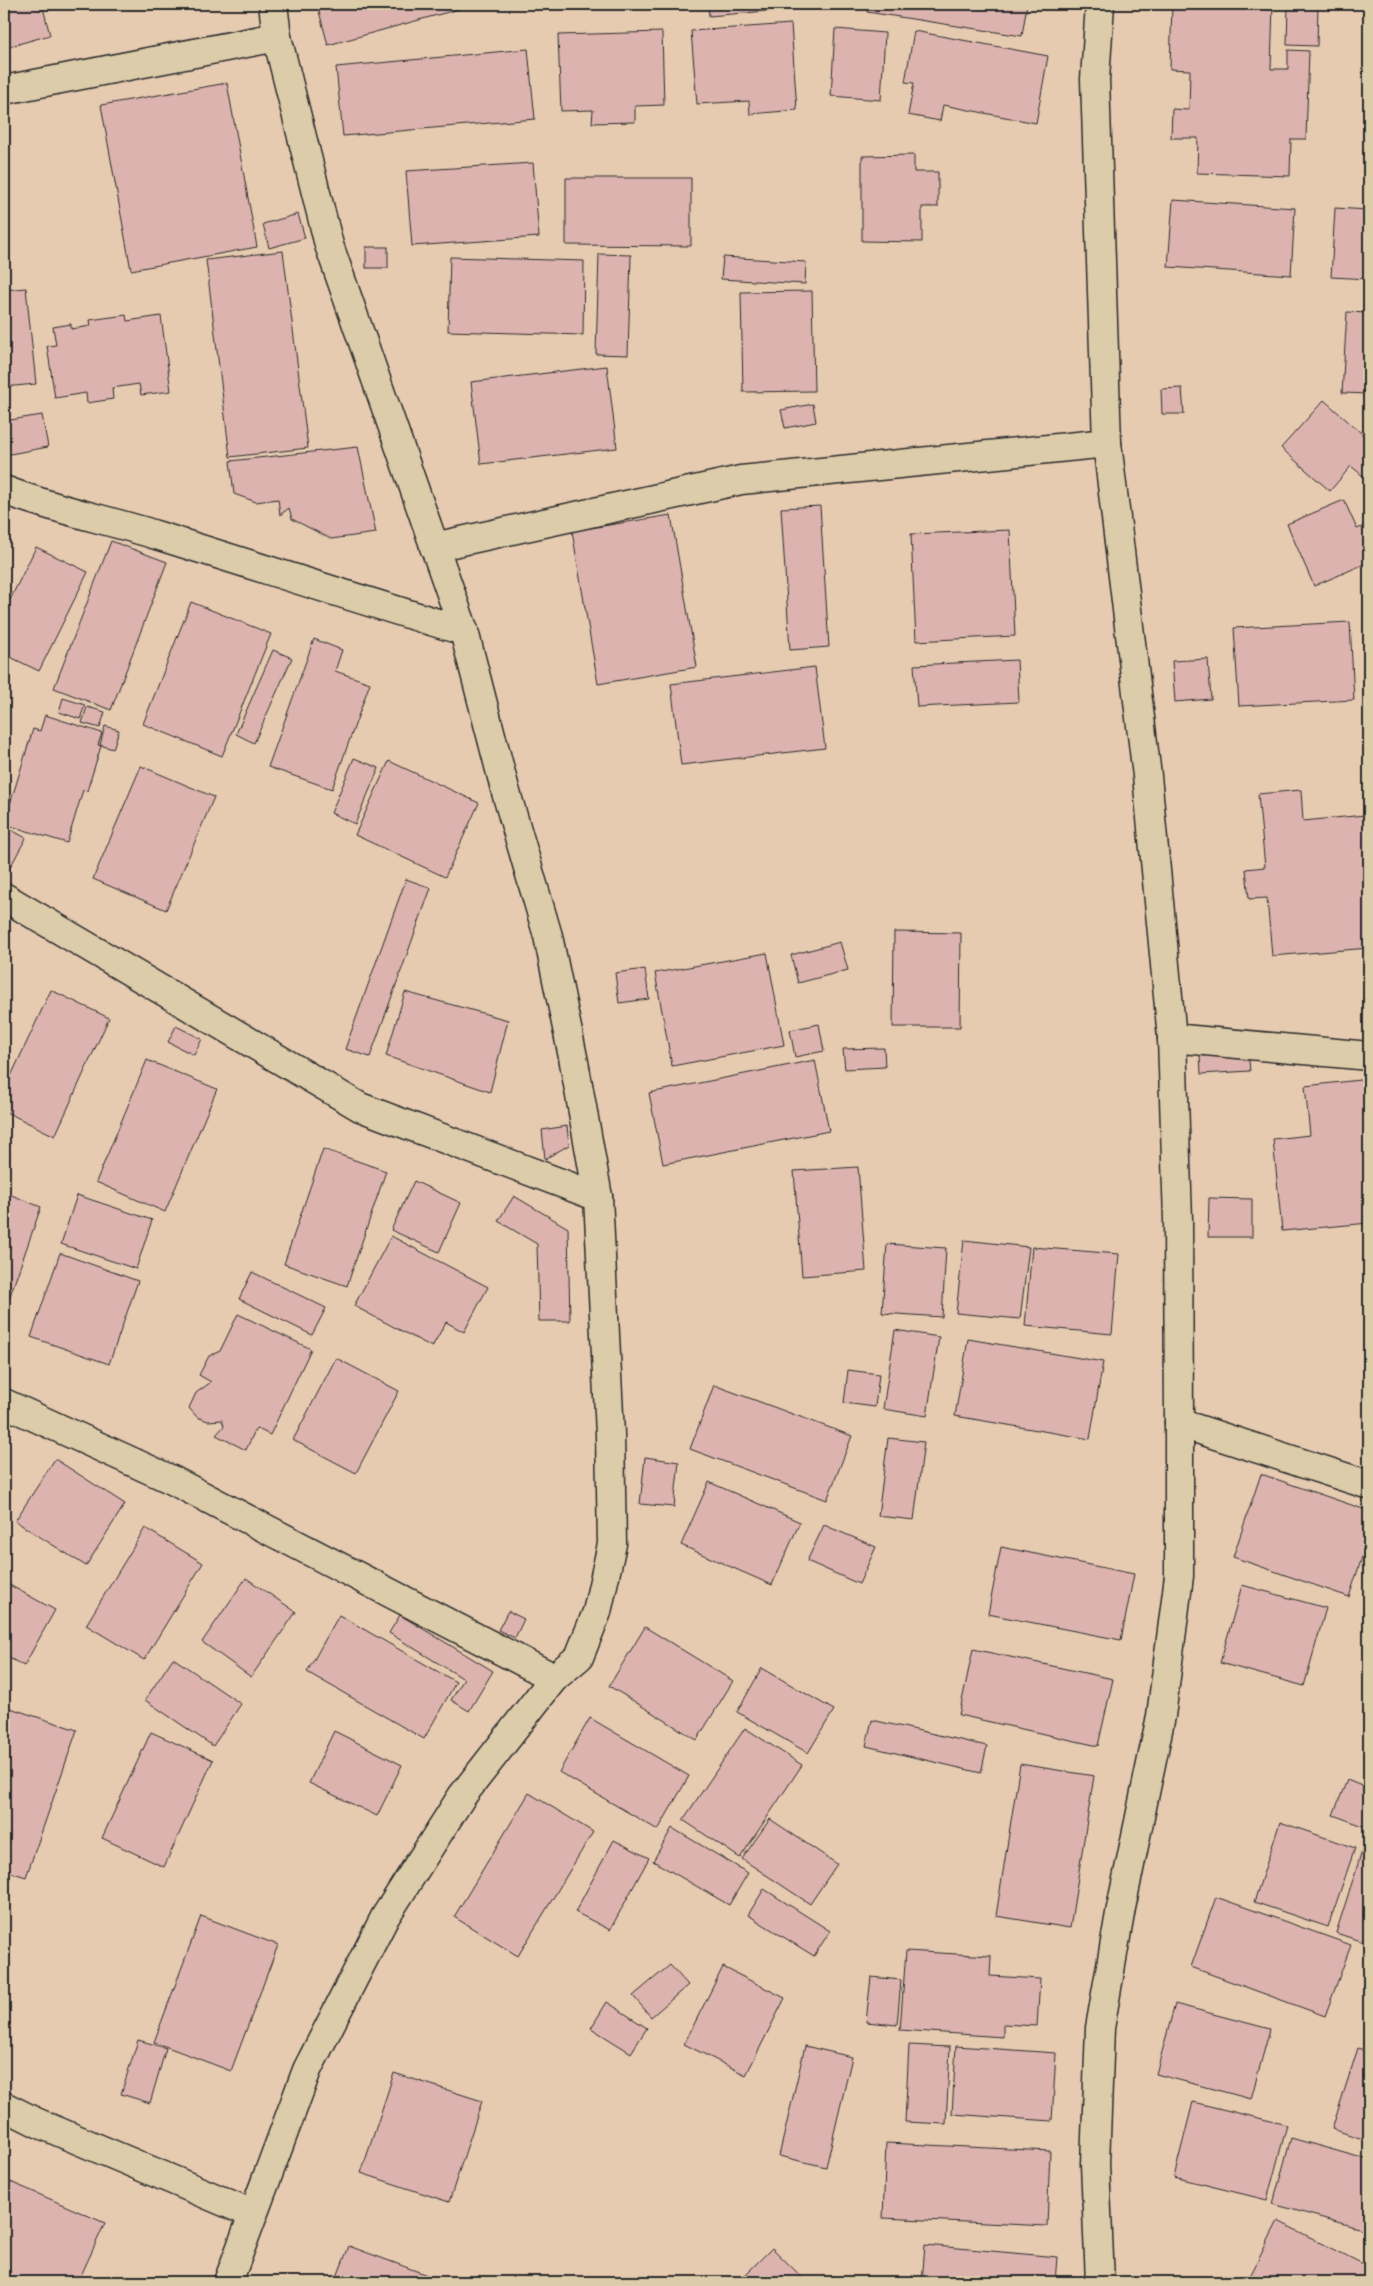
<svg xmlns="http://www.w3.org/2000/svg" width="1373" height="2286" font-family="Caveat,sans-serif">
	<style>
		.building { fill: #ddb3af; stroke: #2b2b2b }
		.lines { fill: none; stroke-linecap: round; stroke-linejoin: round }
		.minor-casing { stroke: #2b2b2b; stroke-width: 31 }
		.minor { stroke: #ddcca9; stroke-width: 28 }
	</style>
	<rect width="100%" height="100%" fill="#e6cbb1"/>
	<filter id="ink" filterUnits="userSpaceOnUse"><feTurbulence type="fractalNoise" baseFrequency=".02" numOctaves="2"/><feDisplacementMap in="SourceGraphic" scale="10" xChannelSelector="R" yChannelSelector="G"/><feConvolveMatrix kernelMatrix="1 2 1 2 8 2 1 2 1" color-interpolation-filters="sRGB"/></filter>
	<g filter="url(#ink)">
		<g class="building">
			<polygon points="4,4 42,4 50,35 4,48"/>
			<polygon points="317,4 470,4 470,6 328,45"/>
			<polygon points="708,4 779,4 779,10 709,16"/>
			<polygon points="869,4 1027,4 1022,36 867,12"/>
			<polygon points="1172,4 1273,4 1271,69 1288,69 1288,50 1309,51 1306,139 1291,139 1290,176 1197,173 1198,138 1171,138 1172,109 1189,110 1190,70 1170,69"/>
			<polygon points="1288,4 1318,4 1317,46 1287,45"/>
			<polygon points="791,24 797,110 750,114 749,101 697,104 691,31"/>
			<polygon points="835,29 885,33 881,100 831,96"/>
			<polygon points="914,31 1048,56 1036,123 943,105 940,121 908,115 914,83 905,82"/>
			<polygon points="662,32 664,105 635,106 635,122 592,123 593,110 561,111 558,35"/>
			<polygon points="528,49 535,119 343,136 336,67"/>
			<polygon points="227,83 257,247 131,270 101,105"/>
			<polygon points="914,155 914,172 938,172 938,207 922,207 922,242 862,241 862,156"/>
			<polygon points="533,163 539,237 412,246 406,171"/>
			<polygon points="566,178 691,178 691,246 566,245"/>
			<polygon points="1173,200 1295,208 1291,275 1168,267"/>
			<polygon points="1335,208 1369,210 1369,279 1331,277"/>
			<polygon points="298,214 305,238 269,248 263,224"/>
			<rect x="366" y="247" width="22" height="21"/>
			<polygon points="283,251 308,448 230,457 206,260"/>
			<polygon points="599,254 631,255 628,355 596,354"/>
			<polygon points="450,257 584,261 583,335 448,331"/>
			<polygon points="723,257 806,262 805,284 721,279"/>
			<polygon points="26,288 36,384 4,387 4,290"/>
			<polygon points="812,291 814,391 743,392 741,292"/>
			<polygon points="1347,312 1369,313 1369,394 1342,393"/>
			<polygon points="126,315 127,321 161,316 171,391 141,395 139,384 112,388 113,399 87,403 86,393 55,398 47,346 56,345 53,327 71,324 71,329 91,326 90,320"/>
			<polygon points="607,366 617,448 481,464 471,382"/>
			<polygon points="1182,388 1184,414 1162,414 1161,389"/>
			<polygon points="1324,400 1369,440 1369,469 1363,476 1351,466 1330,491 1281,448"/>
			<polygon points="813,404 816,422 785,428 781,410"/>
			<polygon points="42,415 48,447 5,455 4,421"/>
			<polygon points="358,447 376,533 331,539 292,519 289,508 280,515 278,499 256,502 234,494 230,461"/>
			<polygon points="1344,500 1357,529 1369,524 1369,562 1314,586 1287,524"/>
			<polygon points="820,506 829,647 790,650 781,508"/>
			<polygon points="671,515 697,667 598,684 572,531"/>
			<polygon points="1010,530 1015,636 916,641 911,534"/>
			<polygon points="111,541 167,562 111,710 54,688"/>
			<polygon points="36,547 88,572 39,671 4,654 4,612"/>
			<polygon points="191,602 271,634 222,756 143,724"/>
			<polygon points="1350,622 1354,700 1239,706 1234,628"/>
			<polygon points="314,639 342,650 335,671 370,683 332,789 268,767"/>
			<polygon points="273,650 292,658 254,743 236,734"/>
			<polygon points="1208,659 1211,699 1175,702 1172,661"/>
			<polygon points="1017,660 1019,702 917,707 914,665"/>
			<polygon points="815,667 825,748 681,765 671,684"/>
			<polygon points="4,690 8,692 4,706"/>
			<polygon points="63,698 85,705 80,719 59,712"/>
			<polygon points="87,707 105,712 100,728 82,723"/>
			<polygon points="45,715 102,733 98,745 101,746 87,791 83,790 67,843 4,824 33,729 40,731"/>
			<polygon points="105,726 119,730 113,749 100,745"/>
			<polygon points="4,753 10,755 4,775"/>
			<polygon points="354,758 379,768 355,824 331,813"/>
			<polygon points="389,761 479,803 445,877 355,835"/>
			<polygon points="141,766 214,797 166,910 93,879"/>
			<polygon points="1301,790 1303,821 1365,815 1369,857 1369,948 1272,956 1267,898 1249,899 1246,869 1265,867 1258,794"/>
			<polygon points="4,826 26,838 7,873 4,872"/>
			<polygon points="406,879 431,888 370,1057 345,1049"/>
			<polygon points="894,932 961,933 960,1027 893,1027"/>
			<polygon points="840,942 848,970 798,983 791,955"/>
			<polygon points="767,953 784,1045 672,1066 655,973"/>
			<polygon points="645,969 649,999 619,1003 615,973"/>
			<polygon points="51,990 109,1018 55,1136 4,1111 4,1091"/>
			<polygon points="405,992 508,1020 490,1092 386,1056"/>
			<polygon points="819,1024 824,1051 795,1057 790,1030"/>
			<polygon points="176,1026 202,1039 194,1055 168,1042"/>
			<polygon points="884,1048 885,1067 845,1069 843,1049"/>
			<polygon points="1248,1051 1250,1071 1201,1074 1200,1054"/>
			<polygon points="147,1060 217,1089 165,1212 96,1182"/>
			<polygon points="815,1060 829,1131 663,1164 649,1093"/>
			<polygon points="1369,1079 1369,1223 1282,1231 1273,1139 1310,1135 1305,1086"/>
			<polygon points="567,1126 569,1145 545,1159 542,1130"/>
			<polygon points="323,1149 386,1171 347,1286 284,1264"/>
			<polygon points="858,1167 866,1271 802,1276 794,1171"/>
			<polygon points="414,1181 461,1203 439,1252 391,1230"/>
			<polygon points="4,1192 41,1207 4,1313"/>
			<polygon points="77,1195 152,1220 136,1269 61,1244"/>
			<polygon points="514,1196 568,1228 570,1321 539,1321 537,1244 498,1221"/>
			<polygon points="1209,1198 1252,1199 1252,1237 1208,1237"/>
			<polygon points="391,1236 488,1287 464,1332 446,1322 432,1347 354,1306"/>
			<polygon points="964,1240 1029,1247 1020,1319 956,1313"/>
			<polygon points="887,1244 946,1248 942,1317 882,1313"/>
			<polygon points="1032,1247 1119,1254 1112,1334 1025,1326"/>
			<polygon points="60,1253 138,1281 109,1364 31,1337"/>
			<polygon points="252,1272 326,1308 312,1335 239,1299"/>
			<polygon points="238,1314 311,1349 270,1435 256,1428 246,1450 216,1435 224,1426 222,1420 208,1421 197,1417 189,1408 196,1393 211,1382 199,1375 209,1356 220,1351"/>
			<polygon points="895,1330 939,1337 927,1416 883,1409"/>
			<polygon points="968,1339 1103,1362 1090,1439 955,1416"/>
			<polygon points="336,1358 399,1391 356,1473 293,1440"/>
			<polygon points="848,1370 879,1374 875,1407 844,1403"/>
			<polygon points="714,1385 852,1436 827,1500 690,1449"/>
			<polygon points="888,1438 924,1442 914,1520 878,1516"/>
			<polygon points="645,1457 679,1462 674,1507 640,1504"/>
			<polygon points="55,1459 125,1504 86,1566 15,1521"/>
			<polygon points="1261,1474 1369,1511 1369,1536 1349,1597 1233,1557"/>
			<polygon points="709,1482 800,1522 772,1585 681,1545"/>
			<polygon points="824,1525 876,1547 859,1584 807,1561"/>
			<polygon points="145,1528 203,1563 144,1660 86,1625"/>
			<polygon points="1001,1547 1134,1574 1121,1640 988,1614"/>
			<polygon points="246,1578 296,1612 251,1677 202,1642"/>
			<polygon points="4,1582 55,1610 24,1666 4,1655"/>
			<polygon points="1242,1585 1326,1608 1304,1686 1220,1663"/>
			<polygon points="508,1611 524,1619 515,1638 498,1630"/>
			<polygon points="339,1615 456,1682 424,1739 307,1672"/>
			<polygon points="400,1615 493,1671 469,1711 451,1700 464,1679 389,1633"/>
			<polygon points="645,1627 733,1681 697,1740 609,1686"/>
			<polygon points="973,1649 1113,1679 1098,1746 959,1715"/>
			<polygon points="173,1658 241,1704 213,1746 145,1700"/>
			<polygon points="762,1668 834,1710 808,1753 737,1712"/>
			<polygon points="4,1706 77,1730 26,1877 4,1870"/>
			<polygon points="590,1718 689,1776 658,1830 559,1772"/>
			<polygon points="872,1720 987,1746 981,1773 866,1746"/>
			<polygon points="745,1728 802,1765 740,1858 683,1820"/>
			<polygon points="334,1731 402,1765 377,1816 309,1783"/>
			<polygon points="151,1732 213,1760 164,1867 102,1838"/>
			<polygon points="1020,1764 1094,1776 1070,1928 996,1916"/>
			<polygon points="1347,1780 1369,1789 1369,1828 1333,1815"/>
			<polygon points="529,1793 593,1832 518,1956 454,1917"/>
			<polygon points="770,1819 837,1864 810,1904 742,1859"/>
			<polygon points="1280,1822 1355,1848 1328,1927 1254,1902"/>
			<polygon points="672,1828 748,1873 729,1905 653,1861"/>
			<polygon points="614,1840 649,1858 610,1930 575,1912"/>
			<polygon points="1363,1848 1369,1850 1369,1944 1336,1933"/>
			<polygon points="764,1889 830,1931 814,1956 748,1915"/>
			<polygon points="1216,1897 1351,1945 1325,2016 1191,1967"/>
			<polygon points="201,1916 278,1945 231,2071 154,2042"/>
			<polygon points="906,1951 991,1956 990,1976 1040,1979 1037,2026 1003,2024 1003,2037 900,2030"/>
			<polygon points="670,1965 688,1985 651,2017 633,1996"/>
			<polygon points="723,1967 785,1998 746,2075 684,2044"/>
			<polygon points="871,1977 901,1980 897,2025 866,2022"/>
			<polygon points="607,2002 647,2028 631,2053 591,2028"/>
			<polygon points="1175,2004 1270,2029 1251,2099 1156,2074"/>
			<polygon points="138,2040 166,2048 150,2103 121,2094"/>
			<polygon points="909,2045 950,2047 946,2124 905,2122"/>
			<polygon points="805,2046 852,2057 826,2167 779,2156"/>
			<polygon points="956,2046 1056,2053 1052,2121 952,2114"/>
			<polygon points="1358,2048 1369,2052 1369,2141 1332,2129"/>
			<polygon points="394,2073 482,2101 449,2202 361,2173"/>
			<polygon points="1193,2102 1287,2125 1267,2200 1174,2177"/>
			<polygon points="1291,2138 1369,2160 1369,2231 1273,2204"/>
			<polygon points="886,2143 1050,2151 1047,2226 883,2218"/>
			<polygon points="4,2179 105,2223 78,2282 12,2282 4,2279"/>
			<polygon points="1278,2221 1369,2267 1369,2282 1247,2282"/>
			<polygon points="925,2245 1057,2257 1055,2282 922,2282"/>
			<polygon points="349,2246 446,2282 335,2282"/>
			<polygon points="772,2248 807,2282 738,2282"/>
		</g>
		<g class="lines">
			<defs>
				<g id="minor">
					<polyline points="4,90 277,37"/>
					<path d="M4 490C53 509 105 519 156 535 259 567 361 600 464 631"/>
					<polyline points="434,547 741,480 1107,443"/>
					<polyline points="4,897 360,1107 598,1197"/>
					<polyline points="1172,1038 1369,1056"/>
					<polyline points="4,1403 172,1480 554,1678"/>
					<polyline points="1179,1423 1369,1485"/>
					<polyline points="4,2106 38,2123 253,2214"/>
					<polyline points="228,2282 307,2070 385,1917 462,1796 554,1678 579,1657 597,1612 612,1544 610,1434 598,1197 574,1062 548,936 505,789 464,631 329,245 277,37 273,4"/>
					<polyline points="1100,2282 1095,2164 1100,2028 1121,1908 1161,1716 1179,1576 1179,1423 1178,1220 1172,1038 1147,776 1107,443 1095,79 1100,4"/>
				</g>
			</defs>
			<use href="#minor" class="minor-casing"/>
			<use href="#minor" class="minor"/>
		</g>
	</g>
	<rect width="1373" height="2286" fill="none" stroke="#ddcca9" stroke-width="20"/>
	<rect x="10" y="10" width="1353" height="2266" fill="none" stroke="#2b2b2b" stroke-width="2" filter="url(#ink)"/>
</svg>
